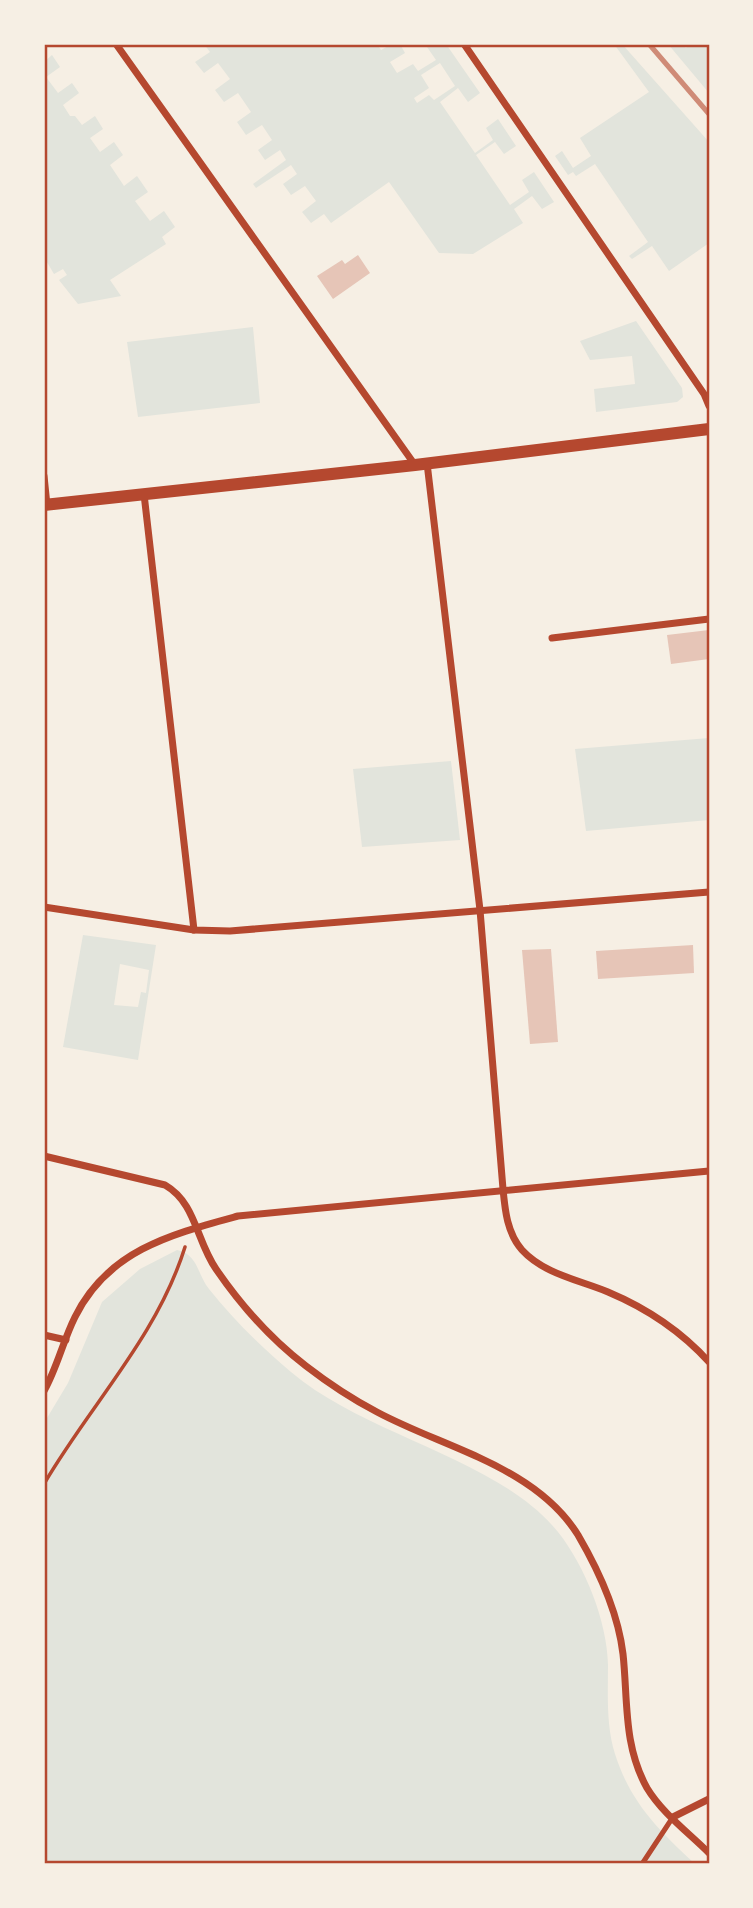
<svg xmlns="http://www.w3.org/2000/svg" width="753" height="1908" font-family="Inter,sans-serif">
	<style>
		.green { fill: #e2e4dc; fill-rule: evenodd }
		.building { fill: #e6c5b7 }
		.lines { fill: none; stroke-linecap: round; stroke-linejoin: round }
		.path { stroke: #b5482f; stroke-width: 3.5 }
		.service { stroke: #b5482f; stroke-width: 5 }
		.minor { stroke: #b5482f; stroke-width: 7 }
		.tertiary { stroke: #b5482f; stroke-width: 12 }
		.rail { stroke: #cf8b77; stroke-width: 5 }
		.neatline { fill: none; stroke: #b5482f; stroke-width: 2.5 }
	</style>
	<rect width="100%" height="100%" fill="#f6efe4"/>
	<g class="green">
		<path d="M204 44H377L381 50 392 44H400L405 53 390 62 397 73 413 64 418 71 436 60 427 47 446 44 480 93 468 102 458 88 440 102 475 153 493 140 486 128 498 119 516 146 504 154 495 142 476 155 510 205 529 192 522 180 534 172 554 202 542 209 532 196 514 209 523 223 473 254 439 253 389 182 331 223 324 214 311 223 302 212 316 201 305 186 291 195 283 184 297 174 291 165 256 188 253 184 286 160 280 150 265 160 258 150 272 140 262 125 246 135 237 122 251 112 238 93 224 102 215 90 230 79 218 63 204 73 195 62 210 52ZM440 63 455 86 434 100 429 95 417 103 414 98 429 88 421 75Z"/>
		<polygon points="614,44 622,44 709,142 709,243 669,271 652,246 632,259 629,256 648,242 595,164 576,176 573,172 568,175 555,156 562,151 573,168 591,156 580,138 649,92"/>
		<polygon points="668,44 682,44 686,48 689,44 709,44 709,93"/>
		<polygon points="52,55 60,67 46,77 58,93 72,83 79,93 63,105 70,116 75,116 82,125 95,116 103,129 90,138 100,152 114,142 123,155 110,165 124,186 137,176 148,192 135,201 150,221 164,211 175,227 162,237 166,244 110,280 121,296 78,304 59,280 67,275 63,269 54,274 44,257 44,62"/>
		<polygon points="636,321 682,388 683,397 677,402 596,412 594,389 635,384 632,356 590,360 580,341"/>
		<polygon points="253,327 260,403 138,417 127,342"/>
		<polygon points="709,738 709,820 586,831 575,749"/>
		<polygon points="451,761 460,840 362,847 353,769"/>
		<path d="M83 935 156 945 138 1060 63 1047ZM120 964 149 970 146 993 141 992 138 1007 114 1005Z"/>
		<path d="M177 1250C198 1254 197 1274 209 1289 232 1318 262 1348 291 1372 368 1437 498 1458 558 1532 585 1566 607 1621 608 1665 608 1695 606 1725 615 1754 631 1804 659 1830 695 1864H44V1423L68 1383 102 1302 140 1269Z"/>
	</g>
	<g class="building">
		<polygon points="358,255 370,273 333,299 317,276 342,260 345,264"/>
		<polygon points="709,630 709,659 671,664 667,635"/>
		<polygon points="693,945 694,973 598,979 596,951"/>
		<polygon points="551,949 558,1042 530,1044 522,950"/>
	</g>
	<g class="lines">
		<path class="path" d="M44 1484C90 1405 157 1337 185 1247"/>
		<polyline class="service" points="642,1864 673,1817"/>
		<g class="minor">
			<polyline points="116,44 415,465"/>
			<polyline points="464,44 704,394 709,406"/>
			<path d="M427 463 480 910 503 1189C505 1210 507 1233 522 1250 544 1274 579 1280 608 1292 646 1308 681 1331 709 1362"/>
			<polyline points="44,476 47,505"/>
			<polyline points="144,494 194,930"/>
			<polyline points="552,638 709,619"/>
			<polyline points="44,907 194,930 230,931 709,892"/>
			<path d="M44 1156 165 1185C196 1203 196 1240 216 1269 240 1304 272 1340 306 1366 328 1383 352 1399 377 1412 444 1448 535 1466 578 1535 599 1571 618 1612 623 1654 628 1700 623 1745 647 1788 662 1813 689 1833 709 1853"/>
			<polyline points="44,1335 66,1340"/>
			<path d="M44 1391C57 1368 63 1341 75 1317 108 1250 172 1234 238 1216L709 1171"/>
			<polyline points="673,1817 709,1799"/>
		</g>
		<polyline class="tertiary" points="44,505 415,465 709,429"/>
		<polyline class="rail" points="649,44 709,114"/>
	</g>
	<rect width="753" height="1908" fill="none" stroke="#f6efe4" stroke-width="91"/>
	<rect x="46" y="46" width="662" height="1816" class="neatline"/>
</svg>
